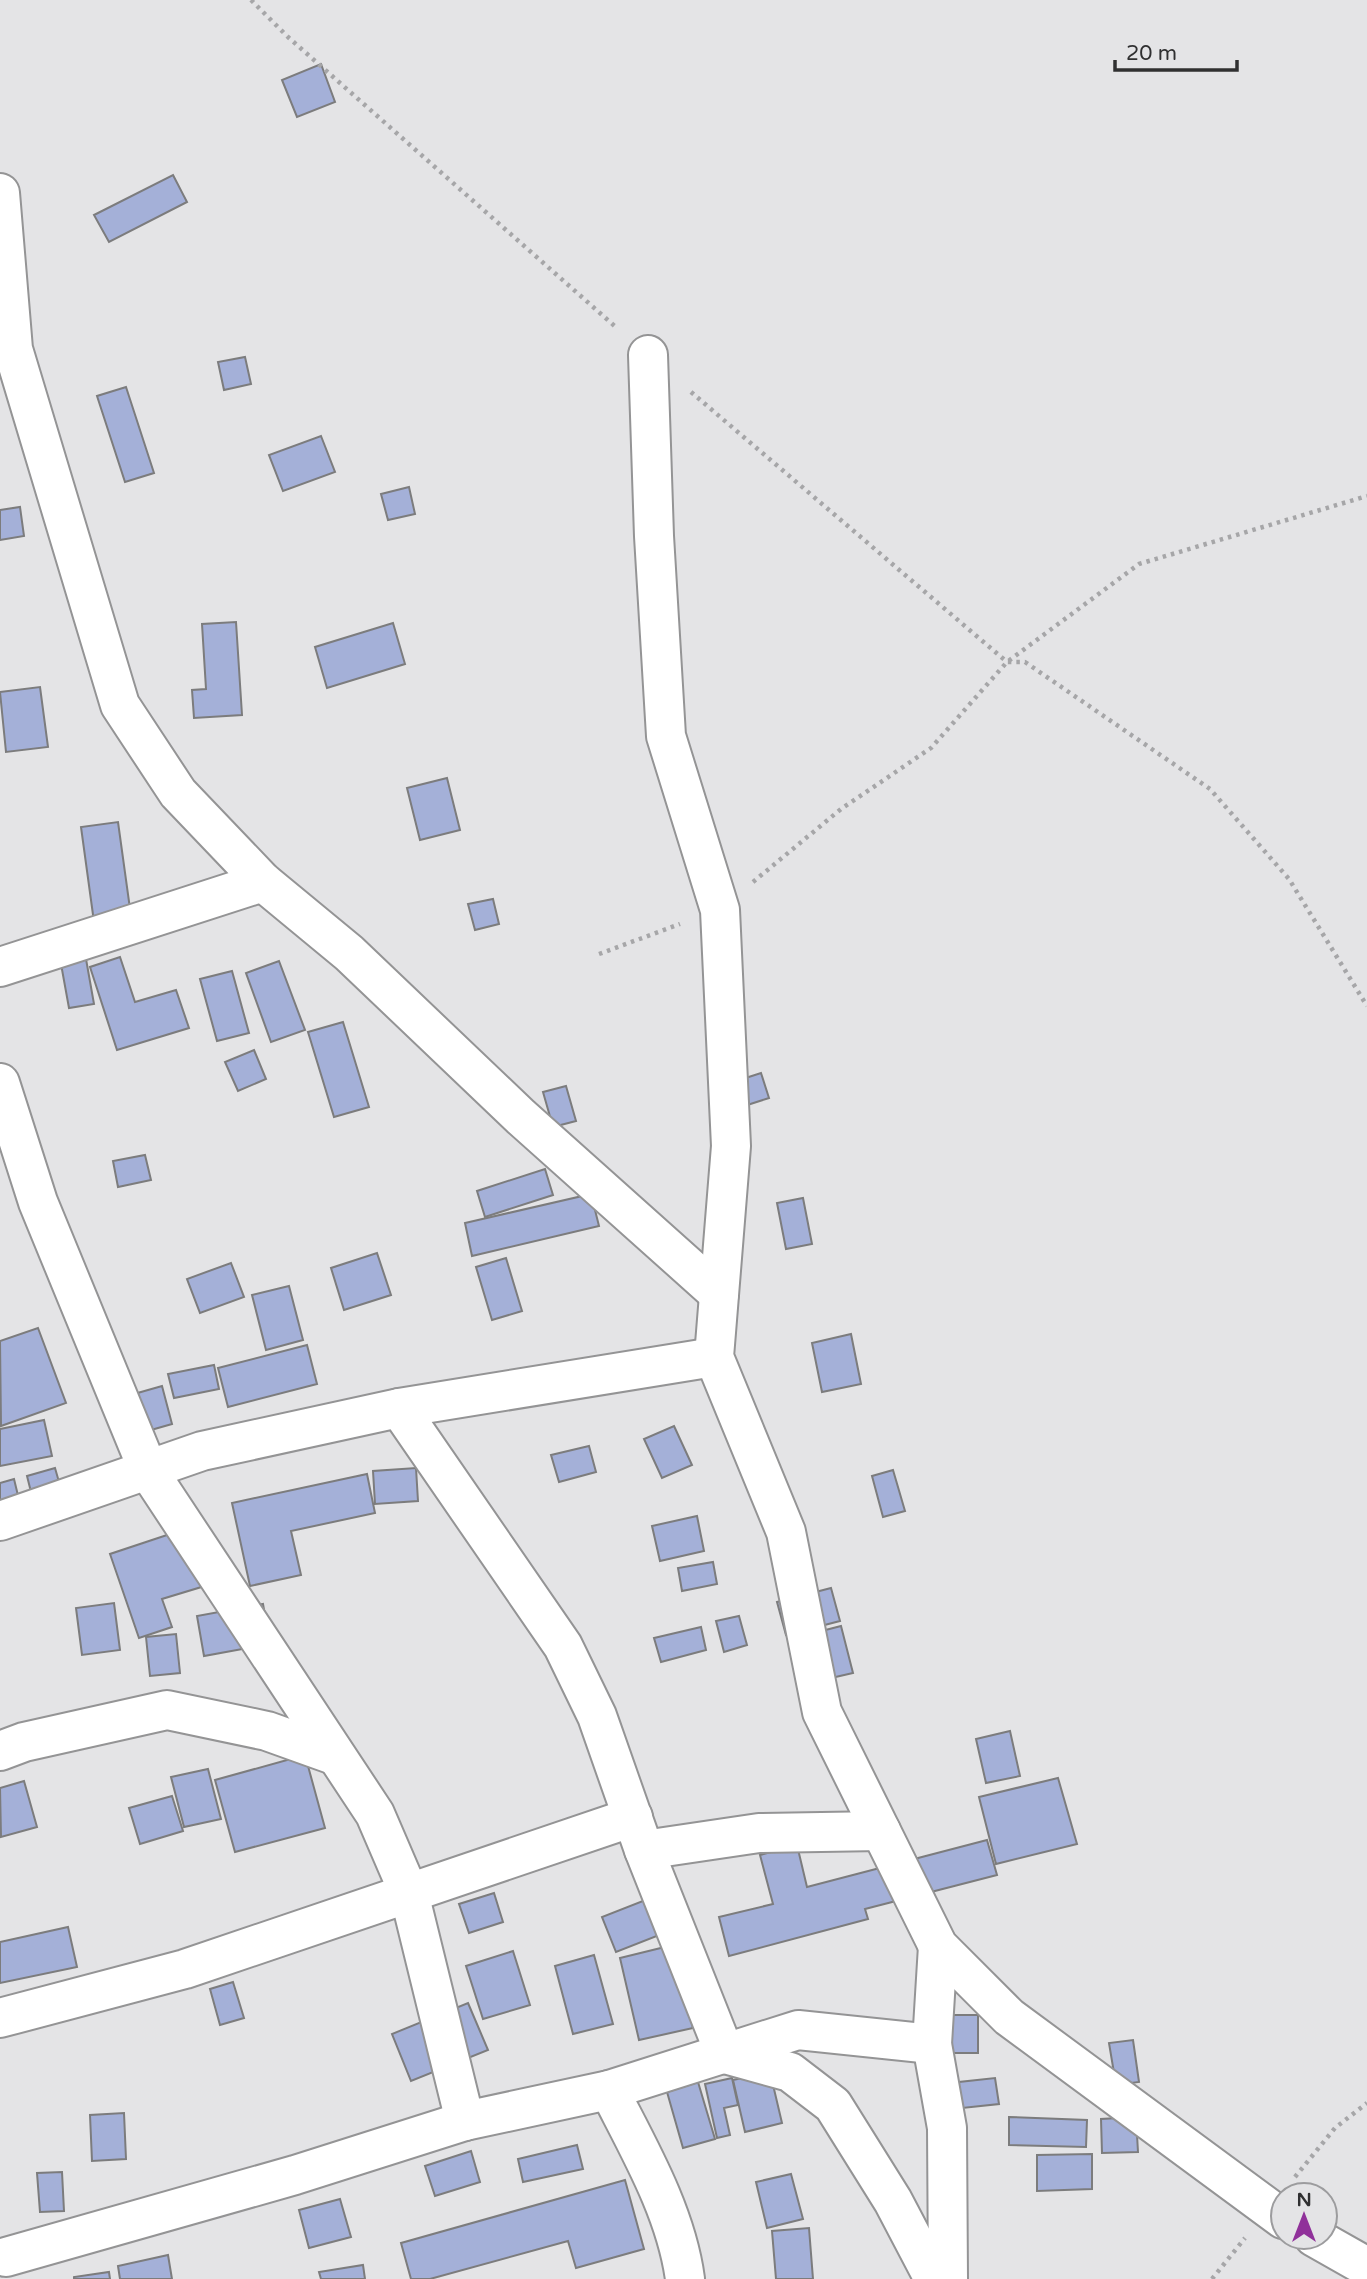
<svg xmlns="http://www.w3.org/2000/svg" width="1367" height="2279" font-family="'Varela Round',sans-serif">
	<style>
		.building { fill: #a4b0d8; stroke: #7c7c7d; stroke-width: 2 }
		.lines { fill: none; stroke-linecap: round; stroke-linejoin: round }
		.minor-casing { stroke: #949495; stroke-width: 42 }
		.path { stroke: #a6a6a8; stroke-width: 4.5; stroke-dasharray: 3.5 5; stroke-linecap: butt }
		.minor { stroke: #fff; stroke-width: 38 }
	</style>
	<rect width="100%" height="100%" fill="#e4e4e6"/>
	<g class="building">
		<polygon points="321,64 335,102 297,117 282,80"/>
		<polygon points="173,175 187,202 109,242 94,215"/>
		<polygon points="245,357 251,384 224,390 218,362"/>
		<polygon points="126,387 154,473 125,482 97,396"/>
		<polygon points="321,436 335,472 283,491 269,455"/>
		<polygon points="409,487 415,514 388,520 381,494"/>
		<polygon points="20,507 24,536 0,540 0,510"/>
		<polygon points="236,622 242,715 194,718 192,690 206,689 202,624"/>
		<polygon points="393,623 405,664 327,688 315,647"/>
		<polygon points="40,687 48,747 6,752 0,692"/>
		<polygon points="447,778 460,830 420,840 407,788"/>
		<polygon points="118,822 131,916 94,922 81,827"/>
		<polygon points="493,899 499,924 475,930 468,904"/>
		<polygon points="120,957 135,1002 176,990 189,1028 117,1050 90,967"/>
		<polygon points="86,959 94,1004 69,1008 61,964"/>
		<polygon points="279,961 305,1030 271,1042 246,973"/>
		<polygon points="232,971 249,1033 217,1041 200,979"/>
		<polygon points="343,1022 369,1107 334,1117 308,1032"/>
		<polygon points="254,1050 266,1079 238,1091 225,1062"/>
		<polygon points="761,1073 769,1098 735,1109 727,1084"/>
		<polygon points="566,1086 576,1121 553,1127 543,1092"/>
		<polygon points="145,1155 151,1180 118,1187 113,1161"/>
		<polygon points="545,1169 553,1195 485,1217 477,1191"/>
		<polygon points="591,1194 599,1226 472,1256 465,1223"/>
		<polygon points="803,1198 812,1244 786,1249 777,1203"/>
		<polygon points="377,1253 391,1295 344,1310 331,1268"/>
		<polygon points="506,1258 522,1311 492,1320 476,1267"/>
		<polygon points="231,1263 244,1297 200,1313 187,1279"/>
		<polygon points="289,1286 303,1340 266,1350 252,1295"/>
		<polygon points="38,1328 66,1403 1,1426 0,1341"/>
		<polygon points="851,1334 861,1384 822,1392 812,1343"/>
		<polygon points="307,1345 317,1384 228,1407 218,1368"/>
		<polygon points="214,1365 219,1389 174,1398 168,1374"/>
		<polygon points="162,1386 172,1424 137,1434 127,1396"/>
		<polygon points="44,1420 52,1456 0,1466 0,1429"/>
		<polygon points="674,1426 692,1465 662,1478 644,1439"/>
		<polygon points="589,1446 596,1472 559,1482 551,1455"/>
		<polygon points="55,1468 63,1496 34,1504 27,1476"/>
		<polygon points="416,1468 418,1501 375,1504 373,1471"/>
		<polygon points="893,1470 905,1511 883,1517 872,1476"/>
		<polygon points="367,1474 375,1513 291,1531 301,1575 250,1586 232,1503"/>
		<polygon points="14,1479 22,1512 0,1518 0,1483"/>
		<polygon points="697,1516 704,1551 660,1561 652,1526"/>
		<polygon points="188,1528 208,1585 162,1599 172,1627 139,1638 110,1554"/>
		<polygon points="713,1562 717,1584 682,1591 678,1568"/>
		<polygon points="831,1588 840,1621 786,1635 777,1602"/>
		<polygon points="114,1603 120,1650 82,1655 76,1608"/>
		<polygon points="263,1604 270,1644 204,1656 197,1616"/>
		<polygon points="739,1616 747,1645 724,1652 716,1621"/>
		<polygon points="841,1626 853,1673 818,1681 806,1635"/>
		<polygon points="701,1627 706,1650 661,1662 654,1638"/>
		<polygon points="176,1634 180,1673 150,1676 146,1637"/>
		<polygon points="1010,1731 1020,1776 986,1783 976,1739"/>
		<polygon points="305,1755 325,1828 235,1852 215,1780"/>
		<polygon points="208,1769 221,1819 184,1827 171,1777"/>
		<polygon points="1058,1778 1077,1844 996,1864 979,1797"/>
		<polygon points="24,1781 37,1827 1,1837 0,1788"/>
		<polygon points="172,1796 183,1831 140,1844 129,1808"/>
		<polygon points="987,1840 997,1875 865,1909 868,1919 729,1956 719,1917 773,1904 760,1855 797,1845 807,1887"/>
		<polygon points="494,1893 503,1922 469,1933 459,1904"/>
		<polygon points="653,1897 667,1932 616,1952 602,1917"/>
		<polygon points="68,1927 77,1967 0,1983 0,1942"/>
		<polygon points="673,1945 693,2028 639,2040 620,1958"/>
		<polygon points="513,1951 530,2005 483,2019 466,1966"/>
		<polygon points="594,1955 613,2024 573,2034 555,1966"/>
		<polygon points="233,1982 244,2018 220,2025 210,1989"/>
		<polygon points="468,2003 488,2050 411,2081 392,2034"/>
		<rect x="943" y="2015" width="35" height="38"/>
		<polygon points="1133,2040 1139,2082 1116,2085 1109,2043"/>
		<polygon points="770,2072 782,2123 745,2132 733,2080"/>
		<polygon points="732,2078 738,2105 724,2108 730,2135 717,2138 705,2084"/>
		<polygon points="995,2078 999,2104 953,2109 950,2083"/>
		<polygon points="698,2082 715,2139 683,2148 667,2092"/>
		<polygon points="124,2113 126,2159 92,2161 90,2115"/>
		<polygon points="1009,2117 1087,2120 1086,2147 1009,2145"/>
		<polygon points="1136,2117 1138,2152 1102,2153 1101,2119"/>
		<polygon points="577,2145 583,2169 523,2182 518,2159"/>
		<polygon points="471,2151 480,2182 435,2196 425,2166"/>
		<polygon points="1092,2154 1092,2189 1037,2191 1037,2155"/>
		<polygon points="62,2172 64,2211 40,2212 37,2173"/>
		<polygon points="791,2174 803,2219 767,2228 756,2182"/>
		<polygon points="625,2180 644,2249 576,2268 568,2241 430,2279 411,2279 401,2243"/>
		<polygon points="340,2199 351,2237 309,2248 299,2210"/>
		<polygon points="809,2228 813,2279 776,2279 772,2231"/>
		<polygon points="168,2255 172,2279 120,2279 118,2266"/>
		<polygon points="363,2265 365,2279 321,2279 319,2272"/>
		<polygon points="109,2272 110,2279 74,2279 74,2277"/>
	</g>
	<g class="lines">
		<defs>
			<g id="minor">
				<polyline points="0,193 13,349 120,705 178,793 263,882 349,953 521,1117 719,1294"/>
				<polyline points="648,355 654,536 666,736 720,910 731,1146 714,1357 786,1532 822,1712 938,1946 1009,2017 1283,2219"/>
				<polyline points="0,967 263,882"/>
				<polyline points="0,1083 38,1202 149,1472 375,1814 409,1893 465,2121"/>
				<polyline points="399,1408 563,1646 597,1716 644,1850 725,2054"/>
				<polyline points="0,1521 202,1451 399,1408 714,1357"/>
				<polyline points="0,1751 24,1742 167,1710 267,1731 334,1755"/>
				<polyline points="644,1850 759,1833 881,1831"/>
				<polyline points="0,2018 185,1969 633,1817"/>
				<polyline points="932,2044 947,2128 948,2279"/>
				<polyline points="725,2054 790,2072 833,2105 893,2201 934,2279"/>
				<path d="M609 2090C639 2149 676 2212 685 2279"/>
				<polyline points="1314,2237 1367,2267"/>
				<polyline points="6,2257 295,2175 465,2121 609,2090 798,2030 932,2044 938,1946"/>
			</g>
		</defs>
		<use href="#minor" class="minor-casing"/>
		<g class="path">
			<polyline points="251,0 288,37 618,329"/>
			<polyline points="691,392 1007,662 1025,662 1210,789 1289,879 1367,1006"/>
			<polyline points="753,882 841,809 931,748 1007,662 1139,564 1367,496"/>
			<polyline points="599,954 680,924"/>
			<polyline points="1295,2177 1335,2128 1367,2103"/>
			<polyline points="1212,2279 1245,2238"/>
		</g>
		<use href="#minor" class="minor"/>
	</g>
	<g transform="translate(1304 2216)"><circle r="33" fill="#e4e4e6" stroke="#9c9c9e" stroke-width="2"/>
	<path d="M0-5L12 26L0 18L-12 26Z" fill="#90319a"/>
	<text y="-10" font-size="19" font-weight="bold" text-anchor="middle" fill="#303031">N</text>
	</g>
	<path d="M1115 60v10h122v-10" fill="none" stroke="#303031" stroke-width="3.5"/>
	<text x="1126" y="60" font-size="21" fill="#303031" stroke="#e4e4e6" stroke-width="5" paint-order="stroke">20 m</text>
</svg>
